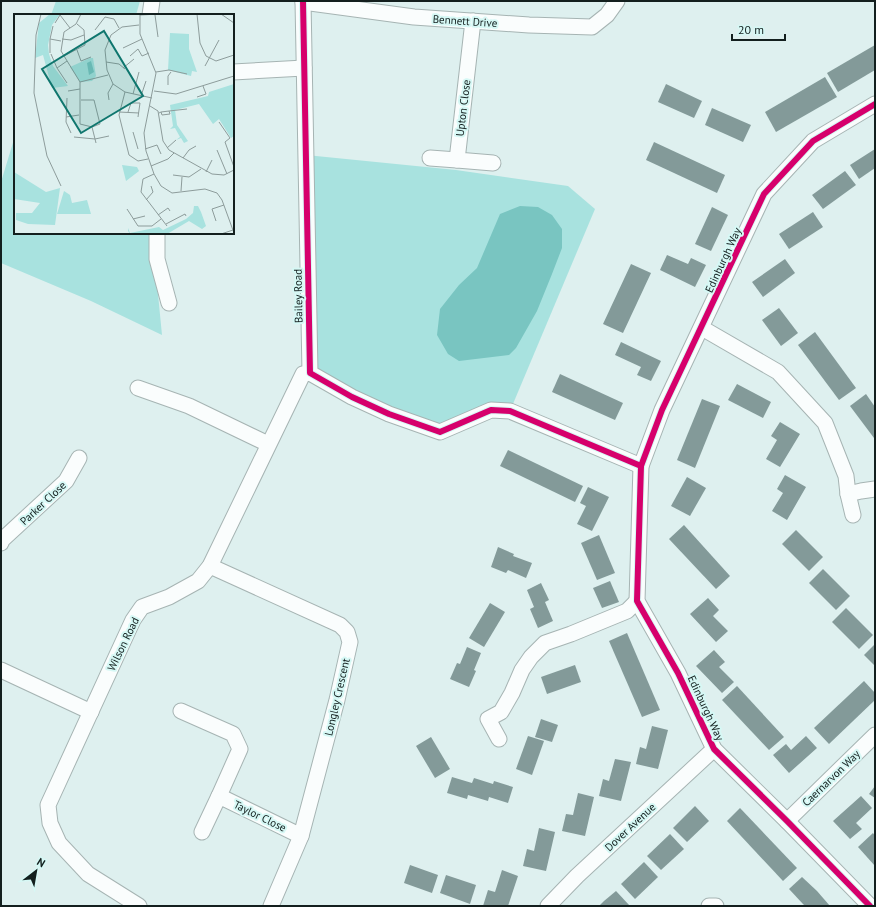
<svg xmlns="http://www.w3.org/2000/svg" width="876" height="907" font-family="'PT Sans',sans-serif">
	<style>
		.green { fill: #a8e2df }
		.water { fill: #79c5c1 }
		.building { fill: #839a99 }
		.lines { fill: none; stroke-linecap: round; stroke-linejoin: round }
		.street-casing { stroke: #a6b4b3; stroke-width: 17 }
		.street { stroke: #fafdfd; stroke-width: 15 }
		.cycleway-casing { stroke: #d6f8f5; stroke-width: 8 }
		.cycleway { stroke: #d6006c; stroke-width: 6 }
		.labels { text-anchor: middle; stroke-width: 4; stroke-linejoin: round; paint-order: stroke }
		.street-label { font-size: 11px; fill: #131f1e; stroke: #d6f8f5 }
		.inset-road { fill: none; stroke: #8d9c9b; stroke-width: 1 }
		.view { fill: #0f766e; fill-opacity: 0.15; stroke: #0f766e; stroke-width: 2 }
		.inset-edge { fill: none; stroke: #131f1e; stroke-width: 2 }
	</style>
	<rect width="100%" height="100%" fill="#def0ef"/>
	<g class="green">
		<polygon points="56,1 140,1 136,15 51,15"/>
		<polygon points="15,136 15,233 152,233 162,335 91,301 1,263 1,182"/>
		<polygon points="306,155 456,170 568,186 595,209 510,411 440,432 310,373"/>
	</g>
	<polygon class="water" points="520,206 538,207 552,215 562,229 562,248 552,274 537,311 516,348 509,355 459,361 448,354 437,335 440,309 459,285 477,268 500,214"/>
	<g class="building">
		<polygon points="875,45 875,70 838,92 827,73"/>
		<polygon points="825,77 837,97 776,132 765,112"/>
		<polygon points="666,84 702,101 694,118 658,102"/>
		<polygon points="712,108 751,125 743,142 705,125"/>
		<polygon points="654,142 725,175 717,193 646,160"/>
		<polygon points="875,149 875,168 859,179 850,165"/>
		<polygon points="845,171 856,185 823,209 812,195"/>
		<polygon points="712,207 728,215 711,251 695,244"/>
		<polygon points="813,212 823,227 789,249 779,234"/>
		<polygon points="667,255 688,264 691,258 706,265 695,287 660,270"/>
		<polygon points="785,259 795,273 763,297 752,282"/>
		<polygon points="631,264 651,273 623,333 603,324"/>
		<polygon points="779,308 798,333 781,346 762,320"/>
		<polygon points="815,332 856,388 839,400 798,345"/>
		<polygon points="621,342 661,361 651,381 637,375 641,367 615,355"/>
		<polygon points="560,374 623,403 615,420 552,392"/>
		<polygon points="737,384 771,402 763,418 728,400"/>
		<polygon points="866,394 875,407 875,437 874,438 850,406"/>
		<polygon points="702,399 720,406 695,468 677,460"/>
		<polygon points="780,422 800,434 780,467 766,459 777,440 771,436"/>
		<polygon points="508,450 583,486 575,502 500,466"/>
		<polygon points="785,475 806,487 787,520 772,511 783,493 777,489"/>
		<polygon points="687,477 706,488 690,516 671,506"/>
		<polygon points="588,487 609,497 592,531 577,524 586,506 580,503"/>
		<polygon points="684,525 730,576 716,589 669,539"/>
		<polygon points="796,530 823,557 809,571 782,544"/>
		<polygon points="599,535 615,573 597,580 581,543"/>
		<polygon points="498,547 514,554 513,556 532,563 526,578 508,570 506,573 491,567"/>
		<polygon points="823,569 850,596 836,610 809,583"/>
		<polygon points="610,581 619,602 602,608 593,588"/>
		<polygon points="541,583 549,600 545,602 553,621 538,628 530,609 534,607 527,590"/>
		<polygon points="708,598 719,610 713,616 728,631 716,642 690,614"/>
		<polygon points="490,603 505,612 484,647 469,638"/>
		<polygon points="846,608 873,635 859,649 832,622"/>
		<polygon points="627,633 660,710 642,717 609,641"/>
		<polygon points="875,644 875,666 864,655"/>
		<polygon points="467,647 481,653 474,670 476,671 469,687 450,679 457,663 460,664"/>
		<polygon points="714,650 725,662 719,667 734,682 722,693 696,666"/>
		<polygon points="575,665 581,682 547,694 541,677"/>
		<polygon points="864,681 875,693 875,700 829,744 814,728"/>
		<polygon points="737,686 784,737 769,750 722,700"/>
		<polygon points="541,719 558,725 552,742 535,737"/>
		<polygon points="652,726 668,730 658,769 636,764 640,747 646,749"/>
		<polygon points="528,736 544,741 532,775 516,769"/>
		<polygon points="806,736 817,748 789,773 773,755 786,744 791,750"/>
		<polygon points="431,737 450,769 435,778 416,746"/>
		<polygon points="615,759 631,762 621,801 599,796 603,779 609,781"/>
		<polygon points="452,777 472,783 474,778 493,784 494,781 513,787 508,803 489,797 488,801 468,795 467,799 447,793"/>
		<polygon points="875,786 875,798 869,794"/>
		<polygon points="578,793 594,797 585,836 562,831 566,814 573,815"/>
		<polygon points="861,796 872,808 856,823 862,829 850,839 833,821"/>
		<polygon points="695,806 709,821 687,842 673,828"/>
		<polygon points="740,808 797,868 783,881 727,821"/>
		<polygon points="539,828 555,832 546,871 523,866 527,849 534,851"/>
		<polygon points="873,833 875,836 875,866 858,847"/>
		<polygon points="670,834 684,849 661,870 647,856"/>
		<polygon points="644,862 658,877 635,899 621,884"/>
		<polygon points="410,865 438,875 432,893 404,883"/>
		<polygon points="502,870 518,876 508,906 483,906 488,890 495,892"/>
		<polygon points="446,875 476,885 470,904 440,893"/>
		<polygon points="802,877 817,891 830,906 805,906 803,904 789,889"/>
		<polygon points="616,891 630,906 599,906 604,901"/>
	</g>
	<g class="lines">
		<defs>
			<g id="street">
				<polyline points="303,1 310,373 352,397 389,414 440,432 491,410 510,411 641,466"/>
				<polyline points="303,2 414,17 529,25 592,27 607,15 617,1"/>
				<polyline points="150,15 152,1"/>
				<polyline points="473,21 457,160 493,163"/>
				<polyline points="233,72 304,68"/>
				<polyline points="430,158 457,160"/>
				<polyline points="157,233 157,259 169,303"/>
				<polyline points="702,328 778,372 825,423 846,476 848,494 853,515"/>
				<polyline points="138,388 189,406 268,444"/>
				<polyline points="848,494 861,491 875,489"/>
				<polyline points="1,543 2,540 66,481 79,458"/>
				<polyline points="210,566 340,625 347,632 350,642 337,700 301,836 271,906"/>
				<polyline points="1,670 91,712"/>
				<polyline points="181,711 233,734 240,749 219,796"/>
				<polyline points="499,739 488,719 501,712 512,693 522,670 531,657 545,643 571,634 627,611 637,601"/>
				<polyline points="787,821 875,735"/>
				<polyline points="202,832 219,796 301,836"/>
				<polyline points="139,906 88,874 59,843 50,823 48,805 133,620 142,607 169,597 198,581 210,566 303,374 310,373"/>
				<polyline points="548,906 577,876 714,749"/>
				<polyline points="709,906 716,906"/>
				<polyline points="870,906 787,821 714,749 678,673 637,601 641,466 662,410 764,194 813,141 875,104"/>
			</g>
		</defs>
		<use href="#street" class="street-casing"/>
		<use href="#street" class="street"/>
		<defs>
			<g id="cycleway">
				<polyline points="303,1 310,373 352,397 389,414 440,432 491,410 510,411 641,466"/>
				<polyline points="870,906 787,821 714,749 678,673 637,601 641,466 662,410 764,194 813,141 875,104"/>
			</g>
		</defs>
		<use href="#cycleway" class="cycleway-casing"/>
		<use href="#cycleway" class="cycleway"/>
	</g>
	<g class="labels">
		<g class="street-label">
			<text transform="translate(465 21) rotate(4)" y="4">Bennett Drive</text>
			<text transform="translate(463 108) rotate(-83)" y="4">Upton Close</text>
			<text transform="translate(723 260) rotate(-65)" y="4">Edinburgh Way</text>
			<text transform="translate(298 296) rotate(-91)" y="4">Bailey Road</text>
			<text transform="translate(43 503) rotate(-43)" y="4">Parker Close</text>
			<text transform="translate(123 644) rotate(-64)" y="4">Wilson Road</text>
			<text transform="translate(337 697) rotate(-77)" y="4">Longley Crescent</text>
			<text transform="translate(706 708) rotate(65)" y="4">Edinburgh Way</text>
			<text transform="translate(831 778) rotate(-44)" y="4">Caernarvon Way</text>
			<text transform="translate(260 816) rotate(26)" y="4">Taylor Close</text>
			<text transform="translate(630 827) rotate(-43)" y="4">Dover Avenue</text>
		</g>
	</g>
	<g transform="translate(14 14)">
		<rect width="220" height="220" fill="#def0ef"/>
		<path d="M36 0H46L38 11 34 31 35 40 39 52 54 72 38 74 29 41 21 44 25 9ZM156 19 175 20V35L183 58 178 57 177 62 154 56ZM76 44H79L82 62 78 67 66 68 56 53ZM220 70V122L217 124 205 105 199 110 185 90 161 96 163 111 174 127 170 129 167 124 162 126 166 123 161 114 156 115 159 112 156 91 194 82 195 78ZM108 151 123 153 125 157 112 167ZM0 158 32 178 46 174 41 211 14 210 2 206V199H18L26 189 0 185ZM50 177 56 181 58 189 73 186 77 200H43ZM180 192H184L187 198 192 212 188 215 175 207 153 220H116L114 217V214L116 219 145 213 149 216 172 205 179 199Z" fill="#a8e2df"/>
		<path d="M77 47 80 58 75 61 73 49Z" fill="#79c5c1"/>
		<path class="inset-road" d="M27 0 22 21 20 79 33 142 47 172M67 0 62 10 50 18 47 37 66 68 94 61M126 0V20L142 59 130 119 132 137 140 160 147 172 158 179 191 175 203 179 208 186 220 219M183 0 186 29 192 42 202 47 220 41M207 0 220 9M126 1 145 0M141 1 144 23M41 9 46 1 56 14M125 11 108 13 97 21 91 36 93 56 99 70 111 78 138 84M39 12 36 25 47 27M81 16 91 3 100 5 105 14M48 25 57 26 70 21M109 34 128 25M63 36 67 47 77 43M36 39V25M37 40 43 54 53 47M50 42 71 31 70 16 63 10M116 42 124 35 128 42 135 39M92 48 105 50 111 55M191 52 205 26M43 54 53 69M109 54 120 45M142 58 155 56 173 60M66 68V110L78 113 86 110 80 86H67M154 71V62L157 58M54 77 66 75M140 77 162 80 220 62M111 78 105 101 115 141 124 147 134 145M119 80 125 58M127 82 132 67M183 83 192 80 189 72M53 84 52 108 57 119M95 86 94 79 99 70M136 92 144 97 149 127 155 136 198 160 210 161 220 156M155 97 173 95M105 98 125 99M114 98 117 89H126L124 103M145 99 147 98 155 97 156 100 148 101 147 98M52 103 65 101M205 108 216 124 211 128 220 153M78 113 81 125 95 122M119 118 124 135M60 123 81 125 82 129M153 134 162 126M131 135 143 131 147 140M203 136 213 160M169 144 175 136 182 132M137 152 154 145 160 139M192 158 198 146M140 160 129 165 127 178 153 212M159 161 175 163 187 155M167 177 168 163M132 186 139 178 137 172M113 195 124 212H138L147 205M144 201 154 194 156 197M119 205 131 202M202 207 198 195 210 191M152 210 171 200 172 202M207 220 219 216"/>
		<path class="view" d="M90 17 129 82 67 119 28 55Z"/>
		<rect width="220" height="220" class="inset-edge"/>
	</g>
	<rect width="876" height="907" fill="none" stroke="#131f1e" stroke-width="4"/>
	<g transform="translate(36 871) rotate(31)" stroke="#d6f8f5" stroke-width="3" paint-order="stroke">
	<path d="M0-3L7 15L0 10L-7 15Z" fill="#131f1e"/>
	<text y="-6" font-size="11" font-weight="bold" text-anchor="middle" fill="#131f1e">N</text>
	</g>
	<path d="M732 34v6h53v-6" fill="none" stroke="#131f1e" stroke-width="2"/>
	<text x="738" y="34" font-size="12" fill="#131f1e" stroke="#d6f8f5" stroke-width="3" paint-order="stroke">20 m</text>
</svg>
